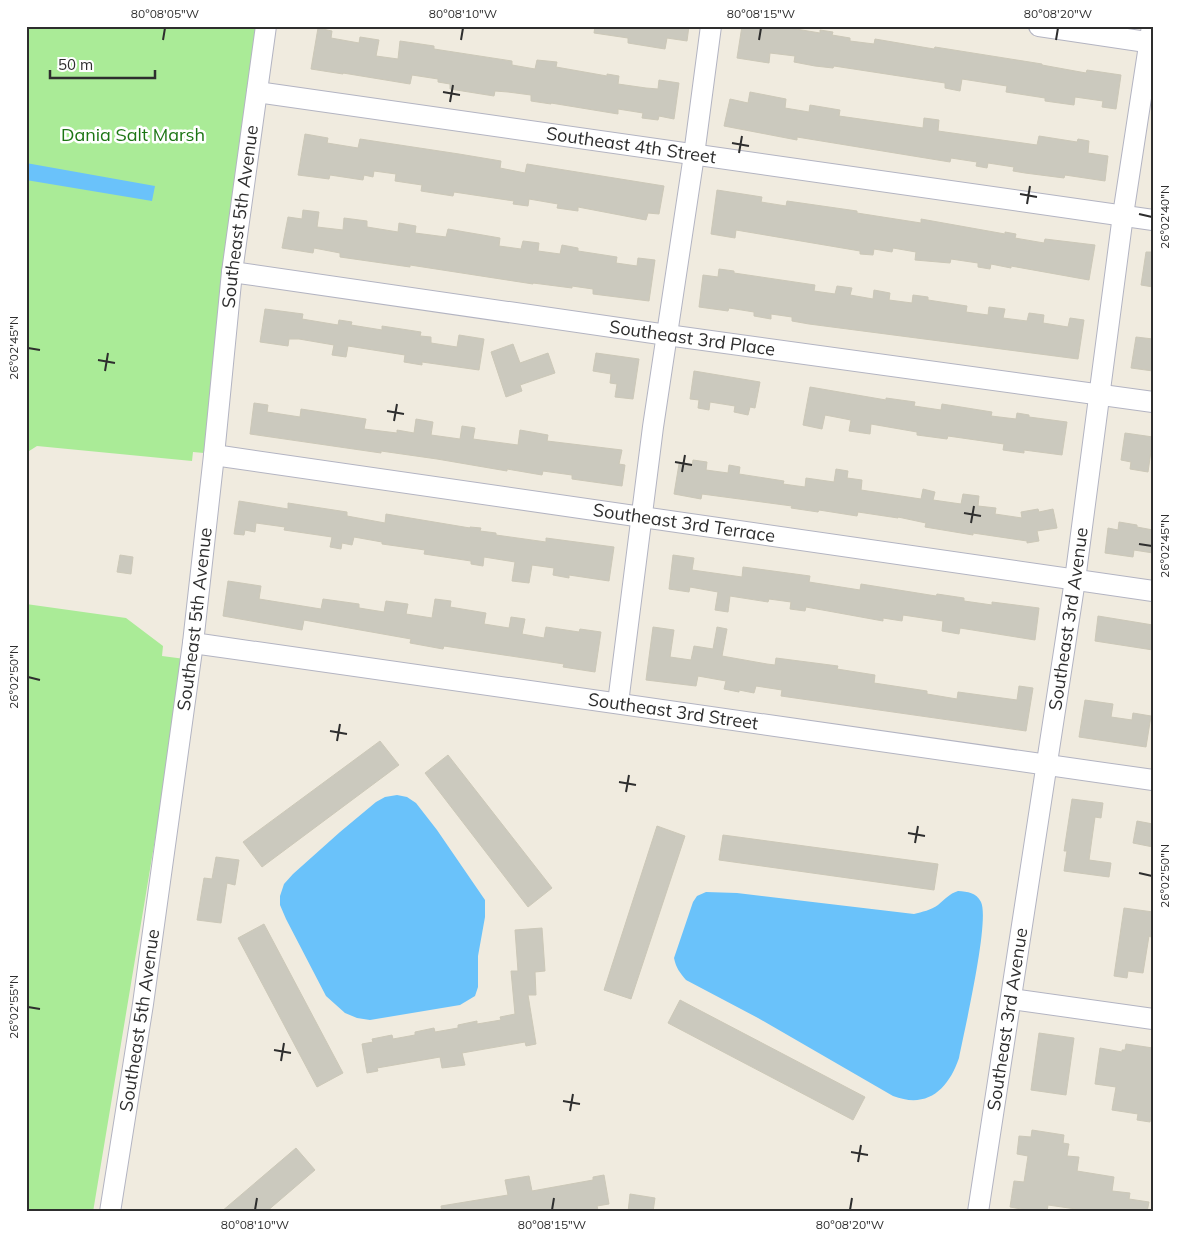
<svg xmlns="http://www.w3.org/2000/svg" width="1179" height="1238" font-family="Mulish,sans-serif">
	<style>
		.green { fill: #aaeb97 }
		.water { fill: #6ac2fa }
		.building { fill: #cbc9be; stroke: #ccc8b8 }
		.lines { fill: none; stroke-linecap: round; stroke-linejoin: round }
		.minor-casing { stroke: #b3b4c2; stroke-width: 22 }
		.minor { stroke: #fff; stroke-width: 20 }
		.ticks { fill: none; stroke: #2e2e2e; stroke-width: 2 }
		.labels { text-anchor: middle; stroke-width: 5; stroke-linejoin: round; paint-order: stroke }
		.park-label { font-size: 18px; fill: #1c7514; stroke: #fff }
		.street-label { font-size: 18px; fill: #2e2e2e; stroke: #fff }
		.neatline { fill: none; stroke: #2e2e2e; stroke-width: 2 }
		.ticks-label { font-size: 12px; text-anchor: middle; fill: #2e2e2e }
	</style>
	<rect width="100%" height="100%" fill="#f0ebdf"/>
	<g class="green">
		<polygon points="26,26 257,26 204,453 193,452 192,461 37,446 26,453"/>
		<polygon points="26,604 126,618 163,646 162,656 185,659 93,1212 26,1212"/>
	</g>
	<g class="water">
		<polygon points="26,163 155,186 152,201 26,180"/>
		<polygon points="397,795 407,797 416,803 437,830 485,900 485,917 478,956 478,987 475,996 460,1005 370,1020 357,1018 345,1013 326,996 286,919 280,905 280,896 284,884 293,874 340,832 376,802 385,797"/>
		<path d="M958 891C968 892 976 892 981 902 990 921 964 1032 959 1058 948 1090 927 1109 893 1096L758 1018 686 980C680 973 676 968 674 958L693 902 697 896 706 892 737 893 914 914C922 912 931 910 938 905 945 899 949 894 958 891Z"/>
	</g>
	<g class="building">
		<polygon points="595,26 689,26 687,41 667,38 665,49 628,43 628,38 594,33"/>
		<polygon points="742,26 778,26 820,33 820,30 833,32 832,35 850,38 850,41 874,44 875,39 934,49 935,47 1042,64 1042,65 1086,73 1087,70 1121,75 1116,109 1102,107 1103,101 1075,97 1074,105 1045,101 1045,98 1006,92 1007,86 962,79 960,91 945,88 945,83 834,66 833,68 815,66 794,62 795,56 770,53 769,63 737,58"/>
		<polygon points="318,28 332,31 331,38 359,43 360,37 379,40 376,56 398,59 400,41 434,46 434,49 512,61 512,65 535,69 537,60 557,62 556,67 607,76 607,74 619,76 618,84 646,88 658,89 659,80 679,83 674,119 659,116 658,120 642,118 643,113 618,109 618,114 551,103 551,104 531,101 531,95 508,92 495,91 494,96 450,89 450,84 438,82 438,79 412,75 410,84 343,73 343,74 311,69"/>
		<polygon points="750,92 786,99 785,108 809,112 810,105 840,110 839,116 923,128 924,118 939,120 938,131 1037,145 1039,136 1077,142 1078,139 1089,141 1088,153 1108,156 1105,181 1065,175 1064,178 1025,173 1013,171 1014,167 988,163 987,168 976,166 977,162 951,158 950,162 797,137 797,140 724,126 730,99 748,103"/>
		<polygon points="305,134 328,138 327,143 358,148 360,139 459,154 501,161 500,168 525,173 527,164 664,186 659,214 648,213 646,220 578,207 578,211 557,208 558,204 529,199 528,206 513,204 514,201 454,192 453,196 421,191 422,185 395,181 396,174 374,171 373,177 364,175 363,180 330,175 329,179 298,175"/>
		<polygon points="717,190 762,197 761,202 786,206 787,201 857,211 857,213 921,223 921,219 1005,234 1005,232 1016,234 1015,238 1044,243 1045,239 1095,245 1089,280 1011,266 1011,268 991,264 990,269 978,267 978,263 951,259 950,263 915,260 916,252 893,248 892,252 874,249 873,255 860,254 860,251 736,230 735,238 711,234"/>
		<polygon points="303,210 319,212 317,227 343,230 344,218 367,221 367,227 398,232 399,223 416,226 415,233 446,237 448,229 465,232 500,238 499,246 521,249 523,241 539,243 538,251 560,254 562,245 578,248 578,251 617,257 616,263 637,266 638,258 655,260 649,301 593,294 593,289 572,286 572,288 533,283 533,284 410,265 410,267 340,257 340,253 314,248 313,253 282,248 288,217 302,219"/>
		<polygon points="1146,252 1153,252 1153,287 1141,285"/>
		<polygon points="719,269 734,271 734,273 815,285 814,291 835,294 837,286 852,288 850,295 873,299 874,290 890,293 889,300 912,303 913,295 928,297 928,300 967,306 966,312 988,315 989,307 1005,309 1003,318 1027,321 1029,313 1044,315 1043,323 1068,327 1070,318 1084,320 1078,359 809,324 792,321 792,317 771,314 771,319 754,316 754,312 729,308 728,311 699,307 703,275 718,277"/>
		<polygon points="265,309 303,314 302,319 338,325 339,320 352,322 351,325 382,330 382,326 421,332 420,336 431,337 431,343 457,347 459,335 484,339 479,370 422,362 422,365 404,362 405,355 348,346 346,357 332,355 334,345 299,339 289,339 288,346 260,342"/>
		<polygon points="1136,337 1153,339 1153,371 1131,368"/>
		<polygon points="513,344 520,363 548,353 555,373 520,385 522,391 506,397 491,352"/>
		<polygon points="596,353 639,359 633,399 615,397 617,384 610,383 611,374 593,371"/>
		<polygon points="694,371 760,382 755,408 750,407 748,415 734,412 735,406 710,402 709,410 698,408 699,400 690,399"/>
		<polygon points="810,387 886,400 886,398 915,402 914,406 941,410 942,404 992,412 991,416 1016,419 1017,413 1029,415 1029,417 1067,422 1062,455 1024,450 1024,453 1003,450 1004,444 948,436 947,439 917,435 917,432 871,424 870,434 849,431 851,420 825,415 822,429 803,425"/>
		<polygon points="254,403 268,405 267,412 300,417 301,409 366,419 364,429 397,433 397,430 414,433 416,419 433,422 431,435 460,439 462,426 475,428 473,439 518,445 520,430 548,435 547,441 622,450 619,464 625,465 622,486 572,479 572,475 543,471 542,475 507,469 507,471 437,459 381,451 381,453 250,434"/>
		<polygon points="1125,433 1153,437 1148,472 1130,469 1131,462 1121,460"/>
		<polygon points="693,460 707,462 706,470 728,473 729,465 740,467 739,474 784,481 783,484 805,487 806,478 834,482 836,469 848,471 847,478 862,480 861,490 921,499 923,489 935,492 933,500 961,504 963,494 979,496 978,506 996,508 995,514 1022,518 1021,512 1038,509 1039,512 1053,509 1057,528 1037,531 1039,541 1027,543 1027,541 973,533 973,535 925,527 926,523 898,517 898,518 858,512 857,516 819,510 818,512 791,508 792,506 702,494 701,499 674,494 679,464 692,466"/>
		<polygon points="239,501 288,509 288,503 347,512 347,516 385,523 386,514 470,528 470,527 481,528 480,531 496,533 496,535 546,542 546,538 614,547 609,581 569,575 569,578 553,575 554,568 532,565 529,583 512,581 515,562 484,557 483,566 471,564 471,561 424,554 425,550 382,544 382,542 354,537 352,545 342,543 341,549 330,547 332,537 284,530 285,527 256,523 255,532 245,530 244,535 234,534"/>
		<polygon points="1119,522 1137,525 1137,527 1153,530 1153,553 1134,550 1133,557 1105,553 1108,528 1118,530"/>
		<polygon points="120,555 133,557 131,574 117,572"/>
		<polygon points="673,555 694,558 692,570 742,577 743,567 810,576 809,582 860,590 861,584 936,596 937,594 964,598 964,601 992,605 992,602 1039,608 1035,640 960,628 959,634 942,631 943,621 903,615 902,621 883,618 883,621 806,607 805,611 790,609 791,602 769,599 768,602 730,596 728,612 715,610 718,592 690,587 689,592 669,589"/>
		<polygon points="228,581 261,586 259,599 321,609 323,599 359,604 359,608 384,612 386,601 408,604 406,614 432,618 435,599 451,601 450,607 486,613 484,624 509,628 511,617 525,619 522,634 544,638 546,627 579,632 580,629 601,632 595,672 563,667 564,664 444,646 443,649 410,643 411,639 304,620 302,630 223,616"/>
		<polygon points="1098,616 1153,625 1153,650 1095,641"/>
		<polygon points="653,627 674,630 670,657 691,660 694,646 713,649 717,627 727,629 722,656 767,664 775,665 776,658 838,666 837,669 875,675 874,683 927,691 927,694 957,699 958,692 1017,700 1019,686 1033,688 1026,731 781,696 782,690 756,686 754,693 739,690 739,692 724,689 726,681 698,676 696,686 646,680"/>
		<polygon points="1085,700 1113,704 1111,717 1132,720 1133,713 1151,716 1146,747 1079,737"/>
		<polygon points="380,741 399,765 262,867 243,842"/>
		<polygon points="448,755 552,888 528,907 425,773"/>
		<polygon points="1072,799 1103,803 1101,818 1095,817 1089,860 1111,863 1109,877 1064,871 1067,851 1064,851"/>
		<polygon points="1137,821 1153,824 1153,847 1133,843"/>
		<polygon points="657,826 685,836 631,999 604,990"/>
		<polygon points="723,835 938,864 934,890 719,860"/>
		<polygon points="216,857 239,860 235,885 227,883 221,923 197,920 204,878 212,879"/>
		<polygon points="1124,908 1153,912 1151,937 1149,936 1143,973 1128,971 1127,978 1114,976"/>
		<polygon points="264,924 343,1073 317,1087 238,938"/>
		<polygon points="542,928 545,971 535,972 536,995 528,995 536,1044 526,1046 525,1042 462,1053 465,1065 442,1068 440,1057 377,1068 378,1071 367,1073 362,1044 373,1042 372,1039 392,1035 393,1039 415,1035 415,1032 434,1028 435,1032 458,1028 458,1025 477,1021 477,1024 501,1020 500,1017 515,1014 511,971 518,971 515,930"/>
		<polygon points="680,1000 865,1097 853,1120 668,1023"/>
		<polygon points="1039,1033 1074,1038 1066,1095 1031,1090"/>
		<polygon points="1126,1044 1153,1048 1153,1106 1150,1122 1137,1120 1138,1114 1112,1110 1116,1087 1095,1084 1100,1048 1122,1052 1122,1050 1125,1050"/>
		<polygon points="1032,1130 1064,1135 1063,1143 1069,1144 1067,1156 1079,1157 1077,1171 1114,1177 1112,1191 1130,1193 1129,1199 1149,1202 1147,1212 1075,1212 1076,1209 1048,1205 1047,1212 1038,1212 1010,1207 1014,1181 1024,1182 1028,1156 1017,1154 1019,1136 1031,1137"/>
		<polygon points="296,1148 315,1170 266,1212 221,1212"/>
		<polygon points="604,1175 609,1204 597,1206 598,1210 584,1212 578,1212 577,1209 563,1212 442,1212 441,1206 508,1195 505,1180 529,1176 532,1191 593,1180 593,1177"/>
		<polygon points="630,1194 655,1198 653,1212 628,1212"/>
	</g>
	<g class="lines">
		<defs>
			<g id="minor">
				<polyline points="1039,26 1153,43"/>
				<path id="s1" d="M257 92 1153 220"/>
				<path id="s2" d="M232 272 667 335 1153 402"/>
				<path id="s3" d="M214 455 1153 591"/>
				<path id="s4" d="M193 643 1153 780"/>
				<polyline points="618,703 653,427 694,155 711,26"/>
				<polyline points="1012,999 1153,1019"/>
				<path id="s5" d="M110 1212 143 1004 193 643 214 455 232 272 266 26"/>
				<path id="s6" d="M978 1212 1075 580 1123 215 1152 26"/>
			</g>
		</defs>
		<use href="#minor" class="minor-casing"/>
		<use href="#minor" class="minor"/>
	</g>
	<path class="ticks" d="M163 40 165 28M461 40 463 28M759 40 761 28M1056 40 1058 28M443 92 460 95M450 102 453 85M732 143 749 146M739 153 742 136M1020 194 1037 197M1027 204 1030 186M1139 214 1152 217M28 348 40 350M98 360 115 363M105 371 108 353M387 411 404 414M394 421 397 404M675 462 692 465M682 472 685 455M964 513 981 516M971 523 974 506M1139 544 1152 546M28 677 40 680M330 731 347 734M337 741 340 724M619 782 636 785M626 792 629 775M908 833 925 836M915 843 918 826M1139 873 1152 876M28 1007 40 1009M274 1050 291 1053M281 1061 284 1043M563 1101 580 1104M570 1111 573 1094M851 1152 868 1155M858 1162 861 1145M255 1210 257 1198M552 1210 554 1198M850 1210 852 1198"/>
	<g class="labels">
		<g class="park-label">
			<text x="133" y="141">Dania Salt Marsh</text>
		</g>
		<g class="street-label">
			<text dy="6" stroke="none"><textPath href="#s1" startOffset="378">Southeast 4th Street</textPath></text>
			<text dy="6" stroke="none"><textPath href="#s5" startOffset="1004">Southeast 5th Avenue</textPath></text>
			<text dy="6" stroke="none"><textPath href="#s2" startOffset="465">Southeast 3rd Place</textPath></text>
			<text dy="6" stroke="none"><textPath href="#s3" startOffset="475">Southeast 3rd Terrace</textPath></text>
			<text dy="6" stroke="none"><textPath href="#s6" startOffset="600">Southeast 3rd Avenue</textPath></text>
			<text dy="6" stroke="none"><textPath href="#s5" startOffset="599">Southeast 5th Avenue</textPath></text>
			<text dy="6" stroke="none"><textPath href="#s4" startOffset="485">Southeast 3rd Street</textPath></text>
			<text dy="6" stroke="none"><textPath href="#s6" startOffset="195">Southeast 3rd Avenue</textPath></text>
			<text dy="6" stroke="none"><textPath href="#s5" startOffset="194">Southeast 5th Avenue</textPath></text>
		</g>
	</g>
	<rect width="1179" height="1238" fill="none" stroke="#ffffff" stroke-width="55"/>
	<path d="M50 70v8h105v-8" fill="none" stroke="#2e2e2e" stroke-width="2.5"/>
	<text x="58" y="70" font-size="15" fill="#2e2e2e" stroke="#ffffff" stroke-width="4" paint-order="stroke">50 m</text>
	<rect x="28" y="28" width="1124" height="1182" class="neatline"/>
	<g class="ticks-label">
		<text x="165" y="18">80°08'05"W</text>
		<text x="463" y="18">80°08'10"W</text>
		<text x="761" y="18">80°08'15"W</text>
		<text x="1058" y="18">80°08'20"W</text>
		<text transform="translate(1165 217) rotate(-90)" y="4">26°02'40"N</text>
		<text transform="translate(14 348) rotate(-90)" y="4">26°02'45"N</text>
		<text transform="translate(1165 546) rotate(-90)" y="4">26°02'45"N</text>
		<text transform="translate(14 677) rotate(-90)" y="4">26°02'50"N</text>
		<text transform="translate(1165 876) rotate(-90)" y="4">26°02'50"N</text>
		<text transform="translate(14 1007) rotate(-90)" y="4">26°02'55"N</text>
		<text x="255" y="1229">80°08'10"W</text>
		<text x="552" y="1229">80°08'15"W</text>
		<text x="850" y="1229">80°08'20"W</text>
	</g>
</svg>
